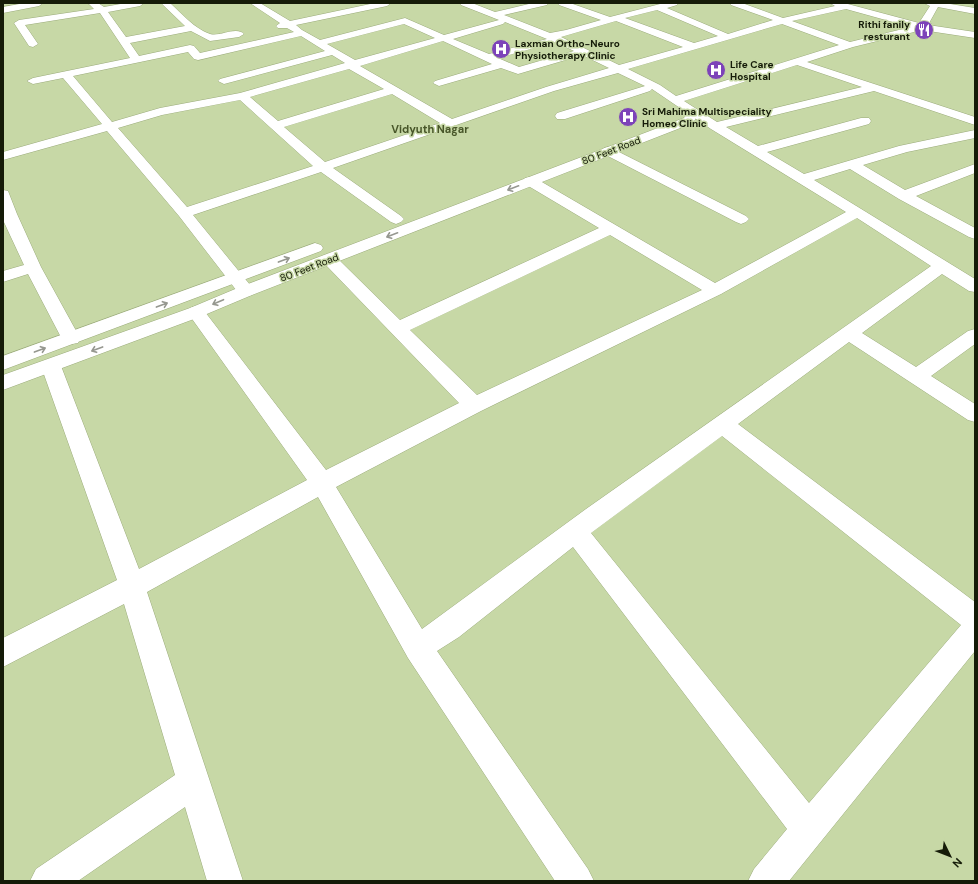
<svg xmlns="http://www.w3.org/2000/svg" width="978" height="884" font-family="'DM Sans',sans-serif">
	<style>
		.lines { fill: none; stroke-linecap: round; stroke-linejoin: round }
		.minor-casing { stroke: #9bab7b; stroke-width: 1 }
		.major-casing { stroke: #9bab7b; stroke-width: 1 }
		.minor { fill: #fff; fill-rule: evenodd }
		.major { fill: #fff; fill-rule: evenodd }
		.oneway { stroke: #969890 }
		.labels { text-anchor: middle; stroke-width: 3; stroke-linejoin: round; paint-order: stroke }
		.far-poi-label { font-size: 10px; font-weight: bold; fill: #151b08; stroke: #c7d8a6; text-anchor: start }
		.far-street-label { font-size: 10px; fill: #151b08; stroke: #c7d8a6 }
		.far-neighbourhood-label { font-size: 11px; font-weight: bold; fill: #485629; stroke: #c7d8a6 }
	</style>
	<rect width="100%" height="100%" fill="#c7d8a6"/>
	<g class="lines">
		<defs>
			<g id="minor">
				<polygon points="25,3 43,3 39,6 3,13 3,7"/>
				<path d="M88 3H98L104 7 126 3H144L140 6 108 12 126 37 185 26 161 3H170C182 14 195 29 210 34 220 37 236 26 244 34L239 37 210 41 191 31 130 43 139 56 190 45 194 46 200 53 294 32 287 28H278L276 26 280 23 250 3H260L290 21 375 3H391L387 6 296 25 302 30 320 40 405 18 444 35 499 20 461 5 460 3H472L495 12 533 3H548L547 5 504 15 550 33 566 30 601 20 559 5 558 3H570L610 17 664 3H678L677 5 667 8 728 34 773 20 731 5 730 3H742L783 18 835 6 830 3H844L919 23 930 6 924 3H944L975 8V14L938 7 928 25 975 32V38L922 30 853 47 807 62 975 117V125L874 91 726 127 758 146 861 118H869L871 121 869 124 767 152 804 174 899 146 975 130V138L907 152 863 165 905 190 975 164V173L916 196 975 228V239L969 237 899 199 850 169 814 180 975 279V292L969 291 942 274 862 333 916 367 968 331 975 329V344L931 376 975 404V422L968 420 849 342 738 424 975 602V651L789 881H748L754 869 787 829 573 547 459 637 437 651 588 869 594 881H555L408 658 318 497 147 592 243 881H207L185 807 78 881H30L36 869 175 775 124 604 3 667V638L117 580 41 366 44 361 51 359 58 361 61 366 139 569 307 480 190 316 187 312 190 308 196 306 202 308 326 470 459 403 323 262 321 259 323 256 329 254 335 256 400 320 599 228 525 184 523 181 525 178 530 177 535 178 715 283 846 212 711 129 652 89 650 91 565 119H557L555 116 557 113 645 86 618 73 554 91 333 168 401 216 404 219 401 222 396 224 391 222 321 172 193 215 255 291 252 295 246 296 240 295 179 216 107 131 3 160V152L102 124 63 78 33 84 27 81 33 78 130 58 100 13 25 25 38 44 33 47 29 46 14 23 19 20 94 9ZM846 9 911 27 850 42 792 21ZM657 10 718 36 694 43 625 18ZM616 21 683 47 619 65 561 37ZM505 22 547 39 489 54 453 39 503 24ZM404 24 435 38 355 60 327 44ZM782 24 839 45 676 96 660 85 628 69ZM301 36 325 51 220 79 218 81 224 84 332 55 345 63 240 93 160 108 112 122 73 76 188 52 194 59 198 60ZM443 41 492 64 435 81 433 83 439 86 501 68 518 74 579 56 580 54 609 68 546 87 452 119 360 66ZM556 42 574 51 519 67 498 58ZM797 65 862 87 717 122 684 101ZM349 69 384 89 278 121 250 97ZM392 94 440 123 325 162 284 127ZM240 100 313 166 187 207 118 128 162 115ZM857 218 931 266 586 509 422 629 336 487 481 411 721 294ZM610 235 702 290 477 395 410 330ZM722 436 961 625 809 803 591 533Z"/>
				<polygon points="609,147 746,216 749,219 746,222 741,224 736,222 604,154 602,151 604,148"/>
				<polygon points="3,190 8,191 17,214 41,267 80,338 78,343 71,344 64,343 28,274 3,282 3,271 24,265 3,220"/>
			</g>
			<g id="major">
				<polygon points="691,112 695,113 697,116 693,123 252,295 202,316 3,390 3,375 190,308 240,287 684,118 687,113"/>
				<polygon points="315,243 321,245 323,248 321,251 3,370 3,356"/>
			</g>
		</defs>
		<use href="#minor" class="minor-casing"/>
		<use href="#major" class="major-casing"/>
		<use href="#minor" class="minor"/>
		<use href="#major" class="major"/>
	</g>
	<defs><path id="oneway-shaft" d="M-6 0H5M1.5-3L5.5 0L1.5 3" fill="none" stroke-width="1.6" stroke-linecap="round" stroke-linejoin="round"/></defs>
	<g class="oneway">
		<use href="#oneway-shaft" transform="translate(513 188) rotate(159)"/>
		<use href="#oneway-shaft" transform="translate(392 235) rotate(159)"/>
		<use href="#oneway-shaft" transform="translate(284 260) rotate(-20)"/>
		<use href="#oneway-shaft" transform="translate(218 302) rotate(157)"/>
		<use href="#oneway-shaft" transform="translate(162 305) rotate(-20)"/>
		<use href="#oneway-shaft" transform="translate(97 349) rotate(160)"/>
		<use href="#oneway-shaft" transform="translate(40 350) rotate(-20)"/>
	</g>
	<defs>
		<symbol id="restaurant-disc" viewBox="-11 -11 22 22"><circle r="9.5" fill="#7d43b9" stroke="#c7d8a6"/><path d="M-5-6h1v4h1v-4h1v4h1v-4h1v5L-1.5 .5V6h-2V.5L-5-1ZM5-6V6H3V1.5H1.5Q1.5-4 5-6Z" fill="#fff"/></symbol>
		<symbol id="hospital-disc" viewBox="-11 -11 22 22"><circle r="9.5" fill="#7d43b9" stroke="#c7d8a6"/><path d="M-5-5h3v3.5h4V-5h3V5h-3V1.5h-4V5h-3Z" fill="#fff"/></symbol>
	</defs>
	<g fill-rule="evenodd">
		<use href="#restaurant-disc" x="913" y="19" width="22" height="22"/>
		<use href="#hospital-disc" x="490" y="38" width="22" height="22"/>
		<use href="#hospital-disc" x="705" y="59" width="22" height="22"/>
		<use href="#hospital-disc" x="617" y="106" width="22" height="22"/>
	</g>
	<g class="labels">
		<g class="far-poi-label">
			<text x="910" y="28" text-anchor="end">Rithi fanily<tspan x="910" dy="12">resturant</tspan></text>
			<text x="515" y="47">Laxman Ortho-Neuro<tspan x="515" dy="12">Physiotherapy Clinic</tspan></text>
			<text x="730" y="68">Life Care<tspan x="730" dy="12">Hospital</tspan></text>
			<text x="642" y="115">Sri Mahima Multispeciality<tspan x="642" dy="12">Homeo Clinic</tspan></text>
		</g>
		<g class="far-street-label">
			<text transform="translate(611 150) rotate(-21)" y="4">80 Feet Road</text>
			<text transform="translate(309 267) rotate(-21)" y="4">80 Feet Road</text>
		</g>
		<g class="far-neighbourhood-label">
			<text x="430" y="133">Vidyuth Nagar</text>
		</g>
	</g>
	<rect width="978" height="884" fill="none" stroke="#151b08" stroke-width="8"/>
	<g transform="translate(950 856) rotate(133)" stroke="#c7d8a6" stroke-width="3" paint-order="stroke">
	<path d="M0-3L7 15L0 10L-7 15Z" fill="#151b08"/>
	<text y="-6" font-size="11" font-weight="bold" text-anchor="middle" fill="#151b08">N</text>
	</g>
</svg>
